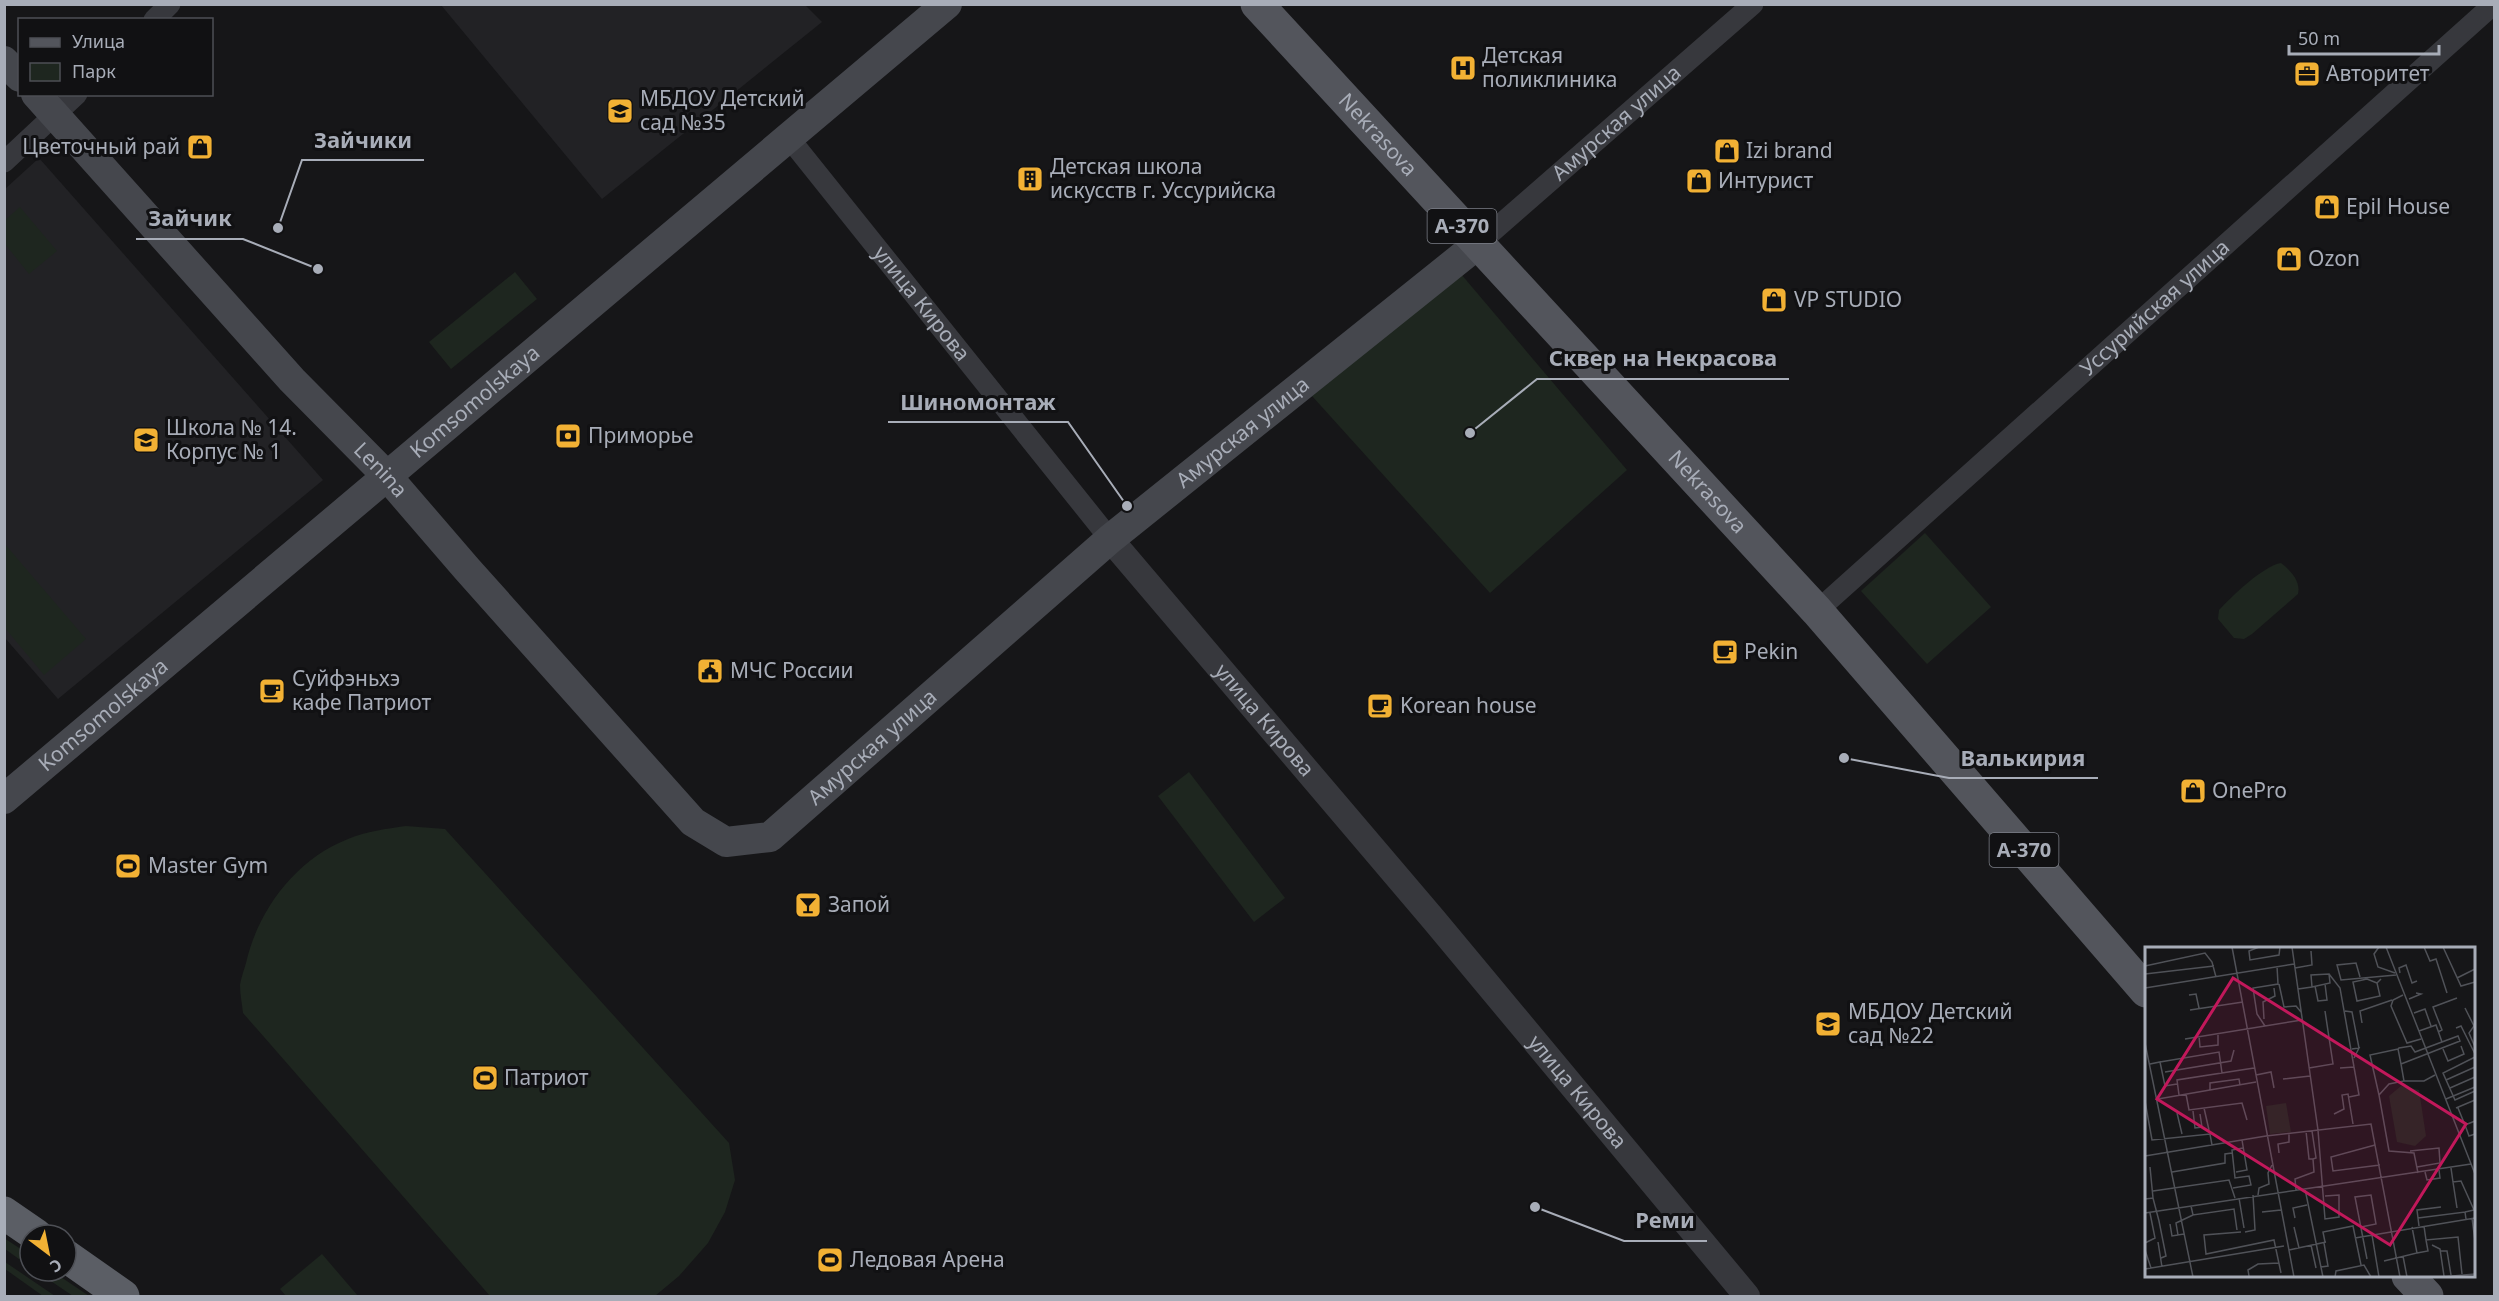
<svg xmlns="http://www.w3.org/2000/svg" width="2499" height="1301" font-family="'Noto Sans',sans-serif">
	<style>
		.built { fill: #222225 }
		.green { fill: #1e261f }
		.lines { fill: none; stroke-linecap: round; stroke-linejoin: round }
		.minor { stroke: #37383d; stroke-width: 21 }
		.tertiary { stroke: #37383d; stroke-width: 26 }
		.secondary { stroke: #45474d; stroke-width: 30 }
		.primary { stroke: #53555c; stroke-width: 33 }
		.trunk { stroke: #5b5e65; stroke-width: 33 }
		.labels { text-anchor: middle; stroke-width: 6; stroke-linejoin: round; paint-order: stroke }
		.shield { fill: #111113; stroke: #7b7e86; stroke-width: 1.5 }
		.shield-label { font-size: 20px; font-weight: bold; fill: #a8adb8 }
		.poi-label { font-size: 21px; fill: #a8adb8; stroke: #111113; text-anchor: start }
		.street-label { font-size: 21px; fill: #a8adb8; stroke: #111113 }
		.inset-road { fill: none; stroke: #505258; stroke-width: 1.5 }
		.view { fill: #c2185b; fill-opacity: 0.15; stroke: #c2185b; stroke-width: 3 }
		.inset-edge { fill: none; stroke: #a8adb8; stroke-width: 3 }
		.leader { fill: none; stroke: #a8adb8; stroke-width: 2 }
		.callout-dot { fill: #a8adb8; stroke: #111113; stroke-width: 2 }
		.callout-label { font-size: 22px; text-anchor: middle; font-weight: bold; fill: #a8adb8; stroke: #111113; stroke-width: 6; stroke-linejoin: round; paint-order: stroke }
	</style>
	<rect width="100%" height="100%" fill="#161618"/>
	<g class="built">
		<polygon points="805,5 822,22 602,199 441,5"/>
		<polygon points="39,158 323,480 58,699 5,638 5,189"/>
	</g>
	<g class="green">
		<polygon points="20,207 57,251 29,274 5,244 5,220"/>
		<polygon points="515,272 537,299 451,369 429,342"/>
		<polygon points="1461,274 1627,470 1490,593 1312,396"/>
		<polygon points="1925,533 1991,607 1927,664 1861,591"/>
		<polygon points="4,543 86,639 44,675 5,628"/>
		<path d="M2281 563C2290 570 2301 581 2298 594L2252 634 2244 639 2234 638 2218 619 2219 610C2232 596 2263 566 2281 563Z"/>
		<polygon points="1189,772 1285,898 1254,922 1158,796"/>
		<path d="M406 826 445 829 729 1143 735 1180 725 1212 708 1243 679 1276 655 1296H490L243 1013C242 1004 240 994 240 985 241 978 244 970 246 963 258 910 296 859 348 839 367 831 386 829 406 826Z"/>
		<polygon points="4,1238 30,1255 30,1267 5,1249"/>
		<polygon points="322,1254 358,1296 286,1296 280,1289"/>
		<polygon points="4,1262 5,1262 55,1296 43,1296 5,1269"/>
		<polygon points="36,1271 52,1271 89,1296 73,1296"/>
	</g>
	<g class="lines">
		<g class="minor">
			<polyline points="154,20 170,4"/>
			<path id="s1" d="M789 138 1110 539"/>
			<polyline points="4,162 77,94"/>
			<path id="s2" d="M1478 244 1753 4"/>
			<path id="s3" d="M1817 611 2494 4"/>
		</g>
		<path class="tertiary" id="s4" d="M1110 539 1434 920 1747 1296"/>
		<g class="secondary">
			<polyline points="4,61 20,77"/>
			<path id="s5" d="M36 94 292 380 386 475 467 569 693 822 726 842 770 837 1110 539 1478 244"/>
			<path id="s6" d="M4 799 947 4"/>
		</g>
		<g class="primary">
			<path id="s7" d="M1257 4 1817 611 2146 991"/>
			<polyline points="2408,1276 2427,1296"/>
		</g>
		<g class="trunk">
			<polyline points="4,1213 36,1235"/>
			<polyline points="66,1256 123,1296"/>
		</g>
	</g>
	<defs>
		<symbol id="hospital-square" viewBox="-11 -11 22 22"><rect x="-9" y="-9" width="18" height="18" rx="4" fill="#f2b134" stroke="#111113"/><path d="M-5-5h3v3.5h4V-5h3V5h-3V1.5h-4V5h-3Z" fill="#111"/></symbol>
		<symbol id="office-square" viewBox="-11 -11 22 22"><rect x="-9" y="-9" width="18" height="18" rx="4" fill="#f2b134" stroke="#111113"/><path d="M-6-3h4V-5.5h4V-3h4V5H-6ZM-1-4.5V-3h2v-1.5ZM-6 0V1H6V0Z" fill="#111"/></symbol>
		<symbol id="school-square" viewBox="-11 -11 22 22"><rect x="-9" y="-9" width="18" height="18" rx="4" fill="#f2b134" stroke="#111113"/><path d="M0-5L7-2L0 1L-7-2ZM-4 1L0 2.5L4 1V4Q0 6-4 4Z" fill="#111"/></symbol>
		<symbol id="shop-square" viewBox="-11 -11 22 22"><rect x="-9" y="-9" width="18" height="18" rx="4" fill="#f2b134" stroke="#111113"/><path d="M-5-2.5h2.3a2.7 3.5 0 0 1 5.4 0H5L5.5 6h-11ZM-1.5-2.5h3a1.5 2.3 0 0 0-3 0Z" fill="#111"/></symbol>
		<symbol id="building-square" viewBox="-11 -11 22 22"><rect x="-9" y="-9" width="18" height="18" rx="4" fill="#f2b134" stroke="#111113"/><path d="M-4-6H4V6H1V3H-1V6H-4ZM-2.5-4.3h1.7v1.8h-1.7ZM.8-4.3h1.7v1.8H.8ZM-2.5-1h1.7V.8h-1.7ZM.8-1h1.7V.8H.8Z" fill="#111"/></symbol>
		<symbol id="bank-square" viewBox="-11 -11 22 22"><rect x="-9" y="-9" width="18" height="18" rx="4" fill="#f2b134" stroke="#111113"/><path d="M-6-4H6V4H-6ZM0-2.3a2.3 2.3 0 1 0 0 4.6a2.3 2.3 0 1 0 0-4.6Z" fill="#111"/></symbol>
		<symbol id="cafe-square" viewBox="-11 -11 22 22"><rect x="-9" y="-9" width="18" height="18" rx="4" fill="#f2b134" stroke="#111113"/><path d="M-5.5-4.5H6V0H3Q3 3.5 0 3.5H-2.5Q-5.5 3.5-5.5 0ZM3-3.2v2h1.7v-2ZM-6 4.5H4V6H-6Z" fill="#111"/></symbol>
		<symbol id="civic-square" viewBox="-11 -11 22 22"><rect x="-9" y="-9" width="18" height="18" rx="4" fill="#f2b134" stroke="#111113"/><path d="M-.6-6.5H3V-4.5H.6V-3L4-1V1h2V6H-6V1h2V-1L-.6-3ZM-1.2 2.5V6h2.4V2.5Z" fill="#111"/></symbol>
		<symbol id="stadium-square" viewBox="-11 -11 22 22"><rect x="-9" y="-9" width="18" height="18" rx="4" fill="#f2b134" stroke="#111113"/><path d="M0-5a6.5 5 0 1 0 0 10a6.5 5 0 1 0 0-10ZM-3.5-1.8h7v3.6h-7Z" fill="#111"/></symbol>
		<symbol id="bar-square" viewBox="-11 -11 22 22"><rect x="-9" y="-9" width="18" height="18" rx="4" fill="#f2b134" stroke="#111113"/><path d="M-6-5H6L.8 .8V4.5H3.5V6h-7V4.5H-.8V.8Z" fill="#111"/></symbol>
	</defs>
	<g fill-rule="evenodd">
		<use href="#hospital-square" x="1448" y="53" width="30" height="30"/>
		<use href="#office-square" x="2292" y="59" width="30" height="30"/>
		<use href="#school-square" x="605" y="96" width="30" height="30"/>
		<use href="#shop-square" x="185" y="132" width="30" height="30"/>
		<use href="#shop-square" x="1712" y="136" width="30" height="30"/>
		<use href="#building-square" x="1015" y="164" width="30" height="30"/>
		<use href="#shop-square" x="1684" y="166" width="30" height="30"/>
		<use href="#shop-square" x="2312" y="192" width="30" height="30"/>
		<use href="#shop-square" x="2274" y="244" width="30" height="30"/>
		<use href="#shop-square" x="1759" y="285" width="30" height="30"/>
		<use href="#bank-square" x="553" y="421" width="30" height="30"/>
		<use href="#school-square" x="131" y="425" width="30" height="30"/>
		<use href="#cafe-square" x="1710" y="637" width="30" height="30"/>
		<use href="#civic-square" x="695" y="656" width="30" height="30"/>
		<use href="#cafe-square" x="257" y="676" width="30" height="30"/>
		<use href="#cafe-square" x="1365" y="691" width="30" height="30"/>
		<use href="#shop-square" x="2178" y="776" width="30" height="30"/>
		<use href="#stadium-square" x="113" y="851" width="30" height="30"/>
		<use href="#bar-square" x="793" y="890" width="30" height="30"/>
		<use href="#school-square" x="1813" y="1009" width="30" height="30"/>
		<use href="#stadium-square" x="470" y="1063" width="30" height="30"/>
		<use href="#stadium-square" x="815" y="1245" width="30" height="30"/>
	</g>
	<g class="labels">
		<g class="shield">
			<rect x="1427.5" y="209" width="69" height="34" rx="4.5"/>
			<rect x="1989.5" y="833" width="69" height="34" rx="4.5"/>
		</g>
		<g class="shield-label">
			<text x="1462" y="233">А-370</text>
			<text x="2024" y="857">А-370</text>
		</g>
		<g class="poi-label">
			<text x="1482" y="63">Детская<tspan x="1482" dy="24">поликлиника</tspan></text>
			<text x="2326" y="81">Авторитет</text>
			<text x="640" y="106">МБДОУ Детский<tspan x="640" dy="24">сад №35</tspan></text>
			<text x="180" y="154" text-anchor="end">Цветочный рай</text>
			<text x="1746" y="158">Izi brand</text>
			<text x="1050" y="174">Детская школа<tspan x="1050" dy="24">искусств г. Уссурийска</tspan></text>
			<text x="1718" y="188">Интурист</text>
			<text x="2346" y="214">Epil House</text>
			<text x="2308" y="266">Ozon</text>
			<text x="1794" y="307">VP STUDIO</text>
			<text x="166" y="435">Школа № 14.<tspan x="166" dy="24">Корпус № 1</tspan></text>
			<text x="588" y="443">Приморье</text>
			<text x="1744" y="659">Pekin</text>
			<text x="730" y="678">МЧС России</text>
			<text x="292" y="686">Суйфэньхэ<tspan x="292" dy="24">кафе Патриот</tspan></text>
			<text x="1400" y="713">Korean house</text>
			<text x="2212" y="798">OnePro</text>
			<text x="148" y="873">Master Gym</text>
			<text x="828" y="912">Запой</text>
			<text x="1848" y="1019">МБДОУ Детский<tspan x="1848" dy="24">сад №22</tspan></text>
			<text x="504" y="1085">Патриот</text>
			<text x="850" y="1267">Ледовая Арена</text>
		</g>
		<g class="street-label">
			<text dy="7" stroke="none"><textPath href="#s2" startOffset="184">Амурская улица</textPath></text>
			<text dy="7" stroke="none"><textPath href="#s7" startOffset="178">Nekrasova</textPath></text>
			<text dy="7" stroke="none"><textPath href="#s1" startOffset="212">улица Кирова</textPath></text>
			<text dy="7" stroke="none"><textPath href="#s3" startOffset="454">Уссурийская улица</textPath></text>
			<text dy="7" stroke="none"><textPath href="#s6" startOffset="616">Komsomolskaya</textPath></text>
			<text dy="7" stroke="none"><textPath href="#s5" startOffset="1686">Амурская улица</textPath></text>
			<text dy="7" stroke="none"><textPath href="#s5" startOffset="510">Lenina</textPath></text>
			<text dy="7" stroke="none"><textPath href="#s7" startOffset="664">Nekrasova</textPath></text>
			<text dy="7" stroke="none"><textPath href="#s6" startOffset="130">Komsomolskaya</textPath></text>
			<text dy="7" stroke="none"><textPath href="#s4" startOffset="238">улица Кирова</textPath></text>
			<text dy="7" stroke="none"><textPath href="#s5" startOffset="1200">Амурская улица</textPath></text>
			<text dy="7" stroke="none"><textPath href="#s4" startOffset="724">улица Кирова</textPath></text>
		</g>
	</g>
	<g transform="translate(2145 947)">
		<rect width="330" height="330" fill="#161618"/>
		<path d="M256 139 274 143 281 189 270 199 252 195 244 149ZM141 156 146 185 125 187 121 159Z" fill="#1e261f"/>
		<path class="inset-road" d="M87 0 149 330M114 0 104 4 105 13 134 8 135 0M147 0 173 183 180 272 194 270V248L180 249M234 0 229 7 233 20 250 26M241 0 330 227M279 0 285 14 291 12 302 46M298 0 316 39 330 35M0 19 60 6 67 15 71 30M150 21 167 18 166 4M255 26 254 21 261 18 267 36 272 34M0 27 69 19M184 27 195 41 209 120M215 30 211 16 192 18 196 33 251 28M312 31 330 22M232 36 222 32 208 35 212 54 235 49 232 36 236 32M134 37 139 60 151 59 156 65M170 39 173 54 182 53 180 37M0 41 149 17M153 42 167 40 185 36 184 27 166 28 167 40M44 48 51 47 54 61M258 48 248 53 246 59 262 96 276 92M264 52 276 47 271 46M320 61 329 79 324 86 330 100M45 63 98 55M200 64 207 65 214 101M269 66 280 62 286 79M119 72 118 55 130 49 129 41M217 76 215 64 247 53M120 79 112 67 108 41 133 37 132 19M311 81 316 79 330 107M274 84 291 78 297 95M293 85 297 83 288 60 312 51M54 89 55 100 73 98V86M40 92 157 73M0 96 48 330M207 102 214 101 209 111M298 102 303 114 319 107 316 99M330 110 298 126 310 153 330 144M15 115 74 105 77 126M5 117 15 115 20 139 32 137M256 117 315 94 313 89 270 105 266 99 254 101 253 102 256 117 259 134 244 137 234 148 244 204 269 206 273 226M164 121 188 117 180 64M195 121 209 120 214 148 204 150M20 125 86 114 89 103M111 128 126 125 129 141M138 132 165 129M301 133 330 120M259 134H279L290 128M305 141 330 130M65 143V136L94 132 95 138M41 147 44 163 97 156 102 173M34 148 32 133 109 121M234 148 225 108 253 102M13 152 111 135M301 152 330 140M0 154 7 193 65 187 67 198M59 161 64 183M311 161 330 153M313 161 320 178 330 174M48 164 50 181 57 180 55 167M32 166 37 187M189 167 199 162 197 148 203 147 208 177M320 178 324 189 330 187M161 184 164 212H168L171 211 167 184M121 189 226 177 255 330M230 198 186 210 188 224 235 218M265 204 294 201 295 216 272 220M134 206 133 197 144 195V186M0 209 121 189M5 220 8 251M306 221 308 235 316 234 329 263 320 265M27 225 80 216V207L87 206M91 225 102 223 97 193M280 225 282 233 295 231 294 223M308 235 312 261M88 241 106 238 104 229 90 231 87 203 98 201M160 242 178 330M151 243 150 232 169 225 168 212M8 244 84 233 90 251M113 248 114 241 124 237 123 226 127 218M94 251 99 281M0 252 8 251 14 274 21 309 16 311M46 259 48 268 89 262 92 283M117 265 136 263M0 266 326 217M150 271 148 261 162 258M273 271 320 265 321 272M327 271 330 294M25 277 27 289 33 288M274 279 272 263 296 260M279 279 281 293 313 290 317 327M149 280 154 301M216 280 231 277 226 248 210 250 222 312M96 285 59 288 61 307 129 293 136 326M100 285 110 283 108 248M39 287 33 288 31 276 48 268M227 288 234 330M210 291 330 271M13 295 17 320M180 295 178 285 208 279 216 318M0 296 10 291 5 266M166 298 171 321M287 298 295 302 299 329M0 303 6 321M144 303 181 295M295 304H302L306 328M272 306 283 304 281 293M258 309 262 330M239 314 272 306 267 280M176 320 183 319 179 296M0 322 139 299M104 329 103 323 113 317 134 316M190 330 191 324 219 318 226 330M296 330 330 327"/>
		<path class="view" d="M88 31 321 177 245 298 12 152Z"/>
		<rect width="330" height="330" class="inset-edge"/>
	</g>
	<path class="leader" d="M278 228L302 160H424M318 269L243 239H136M1470 433L1537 379H1789M1127 506L1068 422H888M1844 758L1949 778H2098M1535 1207L1624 1241H1707"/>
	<g class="callout-dot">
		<circle cx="278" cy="228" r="6"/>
		<circle cx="318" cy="269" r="6"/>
		<circle cx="1470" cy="433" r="6"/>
		<circle cx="1127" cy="506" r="6"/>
		<circle cx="1844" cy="758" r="6"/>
		<circle cx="1535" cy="1207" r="6"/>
	</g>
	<g class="callout-label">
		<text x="363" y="148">Зайчики</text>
		<text x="190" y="226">Зайчик</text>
		<text x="1663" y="366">Сквер на Некрасова</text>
		<text x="978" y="410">Шиномонтаж</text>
		<text x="2023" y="766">Валькирия</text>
		<text x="1665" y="1228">Реми</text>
	</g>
	<rect width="2499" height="1301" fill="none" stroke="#a8adb8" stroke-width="12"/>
	<rect x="18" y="18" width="195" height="78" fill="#111113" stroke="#4d4f55" stroke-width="1.5"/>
	<rect x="30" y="38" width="30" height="9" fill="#53555c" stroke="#4d4f55" stroke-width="1.5"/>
	<text x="72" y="48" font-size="18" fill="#a8adb8">Улица</text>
	<rect x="30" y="63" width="30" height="18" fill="#1e261f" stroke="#4d4f55" stroke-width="1.5"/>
	<text x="72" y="78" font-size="18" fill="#a8adb8">Парк</text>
	<g transform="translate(48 1253) rotate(148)"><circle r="28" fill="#111113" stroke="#4d4f55" stroke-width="1.5"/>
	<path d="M0-4.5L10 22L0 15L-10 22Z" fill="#f2b134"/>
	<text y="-9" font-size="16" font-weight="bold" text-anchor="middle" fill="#a8adb8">С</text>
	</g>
	<path d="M2289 45v9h150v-9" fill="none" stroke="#a8adb8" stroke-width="3"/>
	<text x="2298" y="45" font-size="18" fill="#a8adb8" stroke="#111113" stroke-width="4.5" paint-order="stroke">50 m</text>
</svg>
